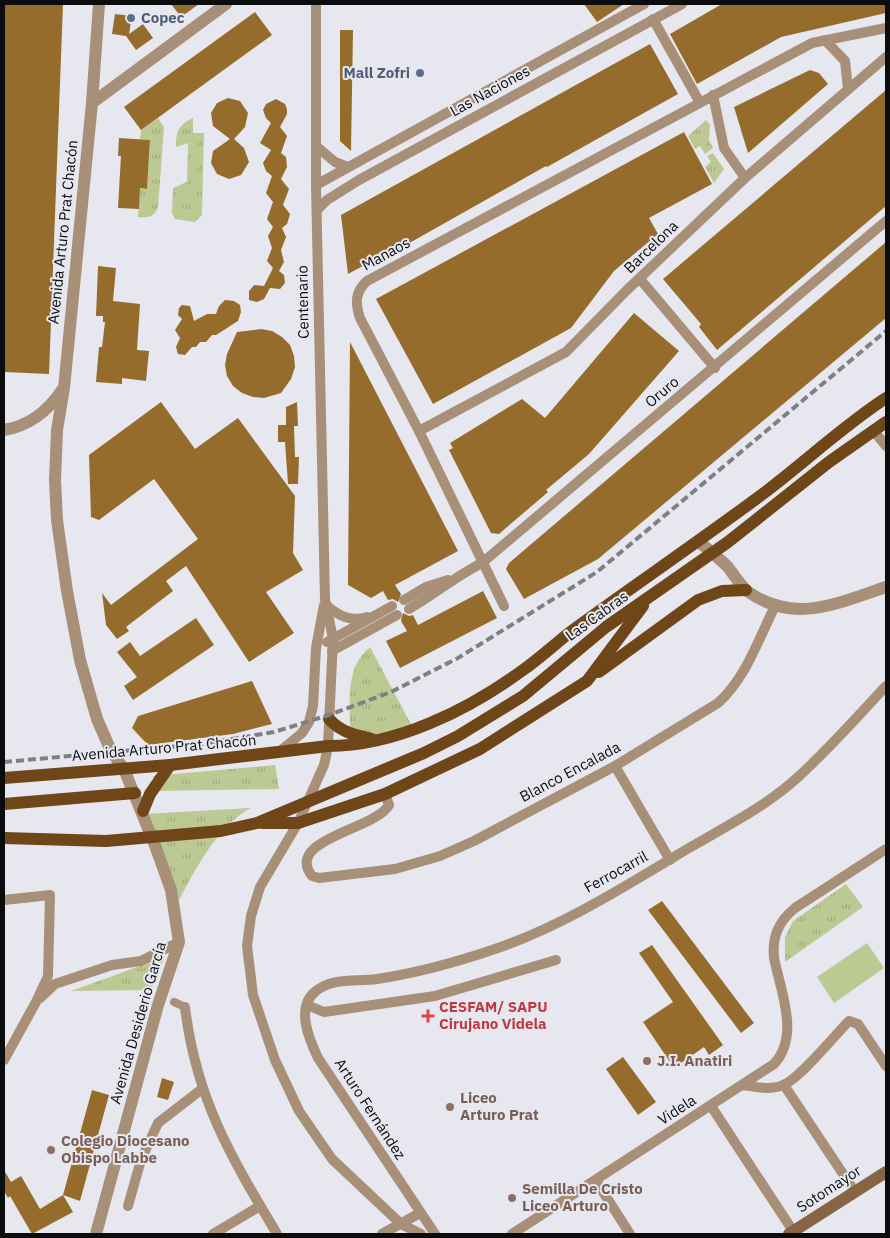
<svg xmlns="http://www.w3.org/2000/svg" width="890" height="1238" font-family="'IBM Plex Sans',sans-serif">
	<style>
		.grass { fill: url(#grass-tufts) }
		.park { fill: #bcc993 }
		.building { fill: #956c2b }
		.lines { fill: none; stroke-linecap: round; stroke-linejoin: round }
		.pedestrian { stroke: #a78f78; stroke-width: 8 }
		.minor { stroke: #a78f78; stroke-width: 10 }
		.tertiary { stroke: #a78f78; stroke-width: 12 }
		.secondary { stroke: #876442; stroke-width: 12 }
		.primary { stroke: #6f4617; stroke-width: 12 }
		.rail { stroke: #7f7f85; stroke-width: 4; stroke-dasharray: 8 4; stroke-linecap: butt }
		.service-dot { fill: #5c6f8a; stroke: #e7e7f0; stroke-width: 2 }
		.health-dot { fill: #e0444e; stroke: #e7e7f0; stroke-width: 2 }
		.education-dot { fill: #8d6e63; stroke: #e7e7f0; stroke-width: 2 }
		.labels { text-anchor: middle; stroke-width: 4; stroke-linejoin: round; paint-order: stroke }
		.service-label { font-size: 15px; font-weight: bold; fill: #4e5e75; stroke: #e7e7f0; text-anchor: start }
		.street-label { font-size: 15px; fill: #0b0c0e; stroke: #e7e7f0 }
		.health-label { font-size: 15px; font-weight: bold; fill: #be3a42; stroke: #e7e7f0; text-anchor: start }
		.education-label { font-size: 15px; font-weight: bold; fill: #785e54; stroke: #e7e7f0; text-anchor: start }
	</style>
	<defs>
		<pattern id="grass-tufts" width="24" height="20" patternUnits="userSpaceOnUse" patternTransform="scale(1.25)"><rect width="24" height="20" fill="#bcc993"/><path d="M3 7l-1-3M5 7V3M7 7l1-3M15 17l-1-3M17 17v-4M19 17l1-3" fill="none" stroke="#a0ab7e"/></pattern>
	</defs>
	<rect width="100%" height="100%" fill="#e7e7f0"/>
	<g class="grass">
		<path d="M158 118 164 127 158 207C155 217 147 218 138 217L140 188 147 189 150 140 140 139 141 130Z"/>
		<path d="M193 118V133H204L202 215 195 222 175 219 172 213 173 188 187 182 188 143 176 147C176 132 178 125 193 118Z"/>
		<polygon points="706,120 710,125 709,140 713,148 705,154 700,146 695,149 688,136"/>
		<polygon points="713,153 724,169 714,183 705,167 711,162 707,156"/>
		<path d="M370 647 414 730 390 736 353 733 350 725C350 696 346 667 370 647Z"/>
		<polygon points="275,765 279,789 155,791 153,776"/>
		<path d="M250 808C216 829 198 865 179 900L144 814Z"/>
		<polygon points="846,884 863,907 785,962 785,937 793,921"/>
		<polygon points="165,957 151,990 71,991"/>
	</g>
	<polygon class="park" points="867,943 884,968 834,1003 817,977"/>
	<g class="building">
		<polygon points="4,4 63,4 49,374 4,372"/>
		<polygon points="171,4 199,4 181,17"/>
		<polygon points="584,4 624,4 597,22"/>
		<polygon points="722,4 886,4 886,13 781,37 697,84 670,34"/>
		<polygon points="255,12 272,35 141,130 124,107"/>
		<polygon points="115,14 132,16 129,34 143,24 153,38 136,50 126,36 112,34"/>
		<polygon points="340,30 353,30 351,151 340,141"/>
		<polygon points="650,44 678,94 547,167 546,166 397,250 396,248 348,274 341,215"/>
		<polygon points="810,70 819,73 828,84 748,153 734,107"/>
		<polygon points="886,90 886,206 717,350 699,327 701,324 663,279"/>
		<polygon points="228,98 240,101 248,113 245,127 234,139 244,148 249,162 241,175 229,179 217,174 211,163 213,151 230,139 213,126 211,113 217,103"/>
		<polygon points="276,99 285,104 287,109 287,114 280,127 287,136 281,153 286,157 287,167 281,179 289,189 283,205 290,214 287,224 282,228 286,237 281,250 284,262 279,271 284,275 285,283 280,289 270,288 264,299 257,302 249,300 249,291 254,285 264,286 273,268 267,261 272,248 268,236 273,227 267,219 273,202 266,193 272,176 266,171 263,163 271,150 260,143 271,123 266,118 263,110 266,104"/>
		<polygon points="684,132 712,184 649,218 658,234 614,271 571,328 433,404 376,299"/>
		<polygon points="119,138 150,140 147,189 140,188 139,209 118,208 121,156 118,156"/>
		<polygon points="886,242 886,318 598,559 524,599 506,569 509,563"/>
		<polygon points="98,266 116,268 113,301 140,304 137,350 149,351 146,381 122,378 122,384 96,382 99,347 102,347 105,322 103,322 103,316 96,316"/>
		<polygon points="225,300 234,301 240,305 241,312 238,321 216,335 212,335 206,342 200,342 196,347 192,347 185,355 178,354 176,347 180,338 175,330 182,319 178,315 179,308 182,305 190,306 194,321 207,314 216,314 219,306"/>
		<polygon points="634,313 679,351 589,454 546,490 548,492 499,534 491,533 449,450 453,448 450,443 522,399 545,418"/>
		<polygon points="261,329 272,331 282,337 290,345 294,356 295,367 291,379 281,393 264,398 253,397 242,393 233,386 227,376 225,365 227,354 237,332"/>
		<polygon points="350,342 458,551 395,585 401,594 398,602 393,599 388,600 383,591 371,598 348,585"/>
		<polygon points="161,402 195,449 238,418 295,496 293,553 303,570 266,592 294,633 249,662 186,566 166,581 173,591 126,627 129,631 117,639 106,625 102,593 111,605 198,539 154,479 99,520 91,517 89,455"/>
		<polygon points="297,402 298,426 294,426 295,457 299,457 298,484 288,484 285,442 278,442 278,425 286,425 286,407"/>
		<polygon points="483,591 497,618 400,668 386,641 407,631 401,621 403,613 409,616 413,615 418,625"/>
		<polygon points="196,618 214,645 133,700 124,686 137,677 117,652 130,642 140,656"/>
		<polygon points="252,681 272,724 233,734 148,745 132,728 138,716"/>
		<polygon points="662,901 754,1023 741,1033 648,910"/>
		<polygon points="652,945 723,1045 709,1055 704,1047 674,1068 643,1022 673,1002 639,953"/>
		<polygon points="623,1057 656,1102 638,1115 606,1069"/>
		<polygon points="162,1078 174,1082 168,1100 157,1097"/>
		<polygon points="92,1090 109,1095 80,1201 63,1195"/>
		<polygon points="4,1170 11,1182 21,1176 40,1209 63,1195 73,1212 32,1234 10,1196 8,1198 4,1191"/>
	</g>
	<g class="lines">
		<polyline class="pedestrian" points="174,1002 185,1007"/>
		<g class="minor">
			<polyline points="316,4 316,185 325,599 333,639 328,746 324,765 298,823 260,887 251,916 247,946 253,995 275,1060 299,1111 332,1159 401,1224 421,1234"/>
			<polyline points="653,19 699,101"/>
			<polyline points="825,40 845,61 848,89"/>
			<polyline points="713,95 724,148 745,178"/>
			<polyline points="316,146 335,162 348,167"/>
			<polyline points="316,185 644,4"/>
			<polyline points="317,210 327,200 359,180 682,4"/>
			<polyline points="640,279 715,368"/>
			<polyline points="873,430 886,446"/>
			<polyline points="419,431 566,352 627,290 745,178 886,57"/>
			<polyline points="404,600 426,587 448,580"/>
			<path d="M326 605C339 616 350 622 367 617"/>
			<path d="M504 606 419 431 360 318C355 303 355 292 367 281L812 43 886 28"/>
			<path d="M409 609C435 594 456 576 482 563L886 221"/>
			<polyline points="327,642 392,606"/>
			<polyline points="332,651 397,615"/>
			<polyline points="279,752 302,733 309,722 313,706 316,648 324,605"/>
			<polyline points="615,766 670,860"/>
			<path d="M385 794 389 805C375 830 284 839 312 876L319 878 395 869 440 856 474 841 615 766 718 703C746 678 759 638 776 604"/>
			<polyline points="4,900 50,895 48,976 36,1002 4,1060"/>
			<polyline points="40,998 55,984 112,965 141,961 179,942"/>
			<polyline points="307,1005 324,1012 435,996 556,960"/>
			<path d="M185 1007C196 1099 231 1157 277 1234"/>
			<path d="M742 1085C755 1087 773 1091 785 1084 802 1076 834 1036 849 1021L858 1024 886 1066"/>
			<polyline points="784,1085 855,1192"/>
			<polyline points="711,1106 795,1234"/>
			<polyline points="596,1181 630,1234"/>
			<polyline points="128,1206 141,1160 158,1123 202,1089"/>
			<polyline points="213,1234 260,1206"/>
			<polyline points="382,1234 420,1213"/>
			<path d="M435 1234 318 1058C309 1039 295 1007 316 991 333 977 357 982 377 979 417 973 457 962 495 949 563 926 627 885 689 848 725 827 765 807 797 778 828 750 857 717 886 686"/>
			<path d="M512 1234 774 1064C800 1036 781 992 774 958 772 937 778 922 795 908L886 849"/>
		</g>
		<g class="tertiary">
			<polyline points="92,103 226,4"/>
			<path d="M4 430C29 426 48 411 62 390"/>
			<path d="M699 542C709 550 719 558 728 567 734 575 740 585 747 591 794 625 838 603 886 587"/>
			<polyline points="96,1234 158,1005 179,942 171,890 156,848 124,769 111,751 97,719 80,660 67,591 57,520 55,480 57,430 64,388 92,103 99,4"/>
		</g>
		<polyline class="secondary" points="789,1234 886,1172"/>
		<g class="primary">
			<polyline points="599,672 698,600 722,591 746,590"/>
			<path d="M329 719C341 732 354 735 372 739"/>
			<path d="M4 778 170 765 328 746C396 746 468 710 523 670 540 658 556 643 573 630 636 584 701 540 764 493 805 462 843 426 886 398"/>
			<polyline points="4,804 135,793"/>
			<polyline points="143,811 150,794 170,765"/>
			<polyline points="262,823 298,823 385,794 480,749 587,681 643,606"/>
			<polyline points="4,838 106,841 221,831 257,823 424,753 458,736 523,696 606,627 728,542 829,462 886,422"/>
		</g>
		<polyline class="rail" points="4,762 201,744 274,732 329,715 391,692 458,658 597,572 886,331"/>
	</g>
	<g class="service-dot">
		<circle cx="131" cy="18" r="5"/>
		<circle cx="420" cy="73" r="5"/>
	</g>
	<path class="health-dot" d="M425.5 1008.5h5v5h5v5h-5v5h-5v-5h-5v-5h5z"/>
	<g class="education-dot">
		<circle cx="647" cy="1061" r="5"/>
		<circle cx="450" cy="1107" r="5"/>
		<circle cx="51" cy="1150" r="5"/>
		<circle cx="512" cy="1198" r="5"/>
	</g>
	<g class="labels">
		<g class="service-label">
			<text x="141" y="23">Copec</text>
			<text x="410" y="78" text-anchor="end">Mall Zofri</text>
		</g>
		<g class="street-label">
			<text transform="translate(490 91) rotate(-29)" y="5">Las Naciones</text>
			<text transform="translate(63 232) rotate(-84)" y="5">Avenida Arturo Prat Chacón</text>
			<text transform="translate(651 247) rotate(-44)" y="5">Barcelona</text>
			<text transform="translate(386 254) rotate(-29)" y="5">Manaos</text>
			<text transform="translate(303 302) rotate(-91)" y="5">Centenario</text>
			<text transform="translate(662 392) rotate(-40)" y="5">Oruro</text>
			<text transform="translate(597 616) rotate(-36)" y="5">Las Cabras</text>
			<text transform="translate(164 748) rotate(-5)" y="5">Avenida Arturo Prat Chacón</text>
			<text transform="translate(570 772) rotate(-28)" y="5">Blanco Encalada</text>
			<text transform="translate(616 872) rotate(-29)" y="5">Ferrocarril</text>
			<text transform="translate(138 1023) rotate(-74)" y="5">Avenida Desiderio García</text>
			<text transform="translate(370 1109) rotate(57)" y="5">Arturo Fernández</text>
			<text transform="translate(677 1110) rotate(-33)" y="5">Videla</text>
			<text transform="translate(829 1189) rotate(-33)" y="5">Sotomayor</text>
		</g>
		<g class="health-label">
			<text x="439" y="1012">CESFAM/ SAPU<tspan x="439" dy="17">Cirujano Videla</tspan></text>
		</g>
		<g class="education-label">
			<text x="657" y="1066">J.I. Anatiri</text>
			<text x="460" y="1103">Liceo<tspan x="460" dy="17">Arturo Prat</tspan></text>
			<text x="61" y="1146">Colegio Diocesano<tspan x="61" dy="17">Obispo Labbe</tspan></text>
			<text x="522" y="1194">Semilla De Cristo<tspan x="522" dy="17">Liceo Arturo</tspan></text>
		</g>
	</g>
	<rect width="890" height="1238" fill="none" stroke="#0b0c0e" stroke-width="10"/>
</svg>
